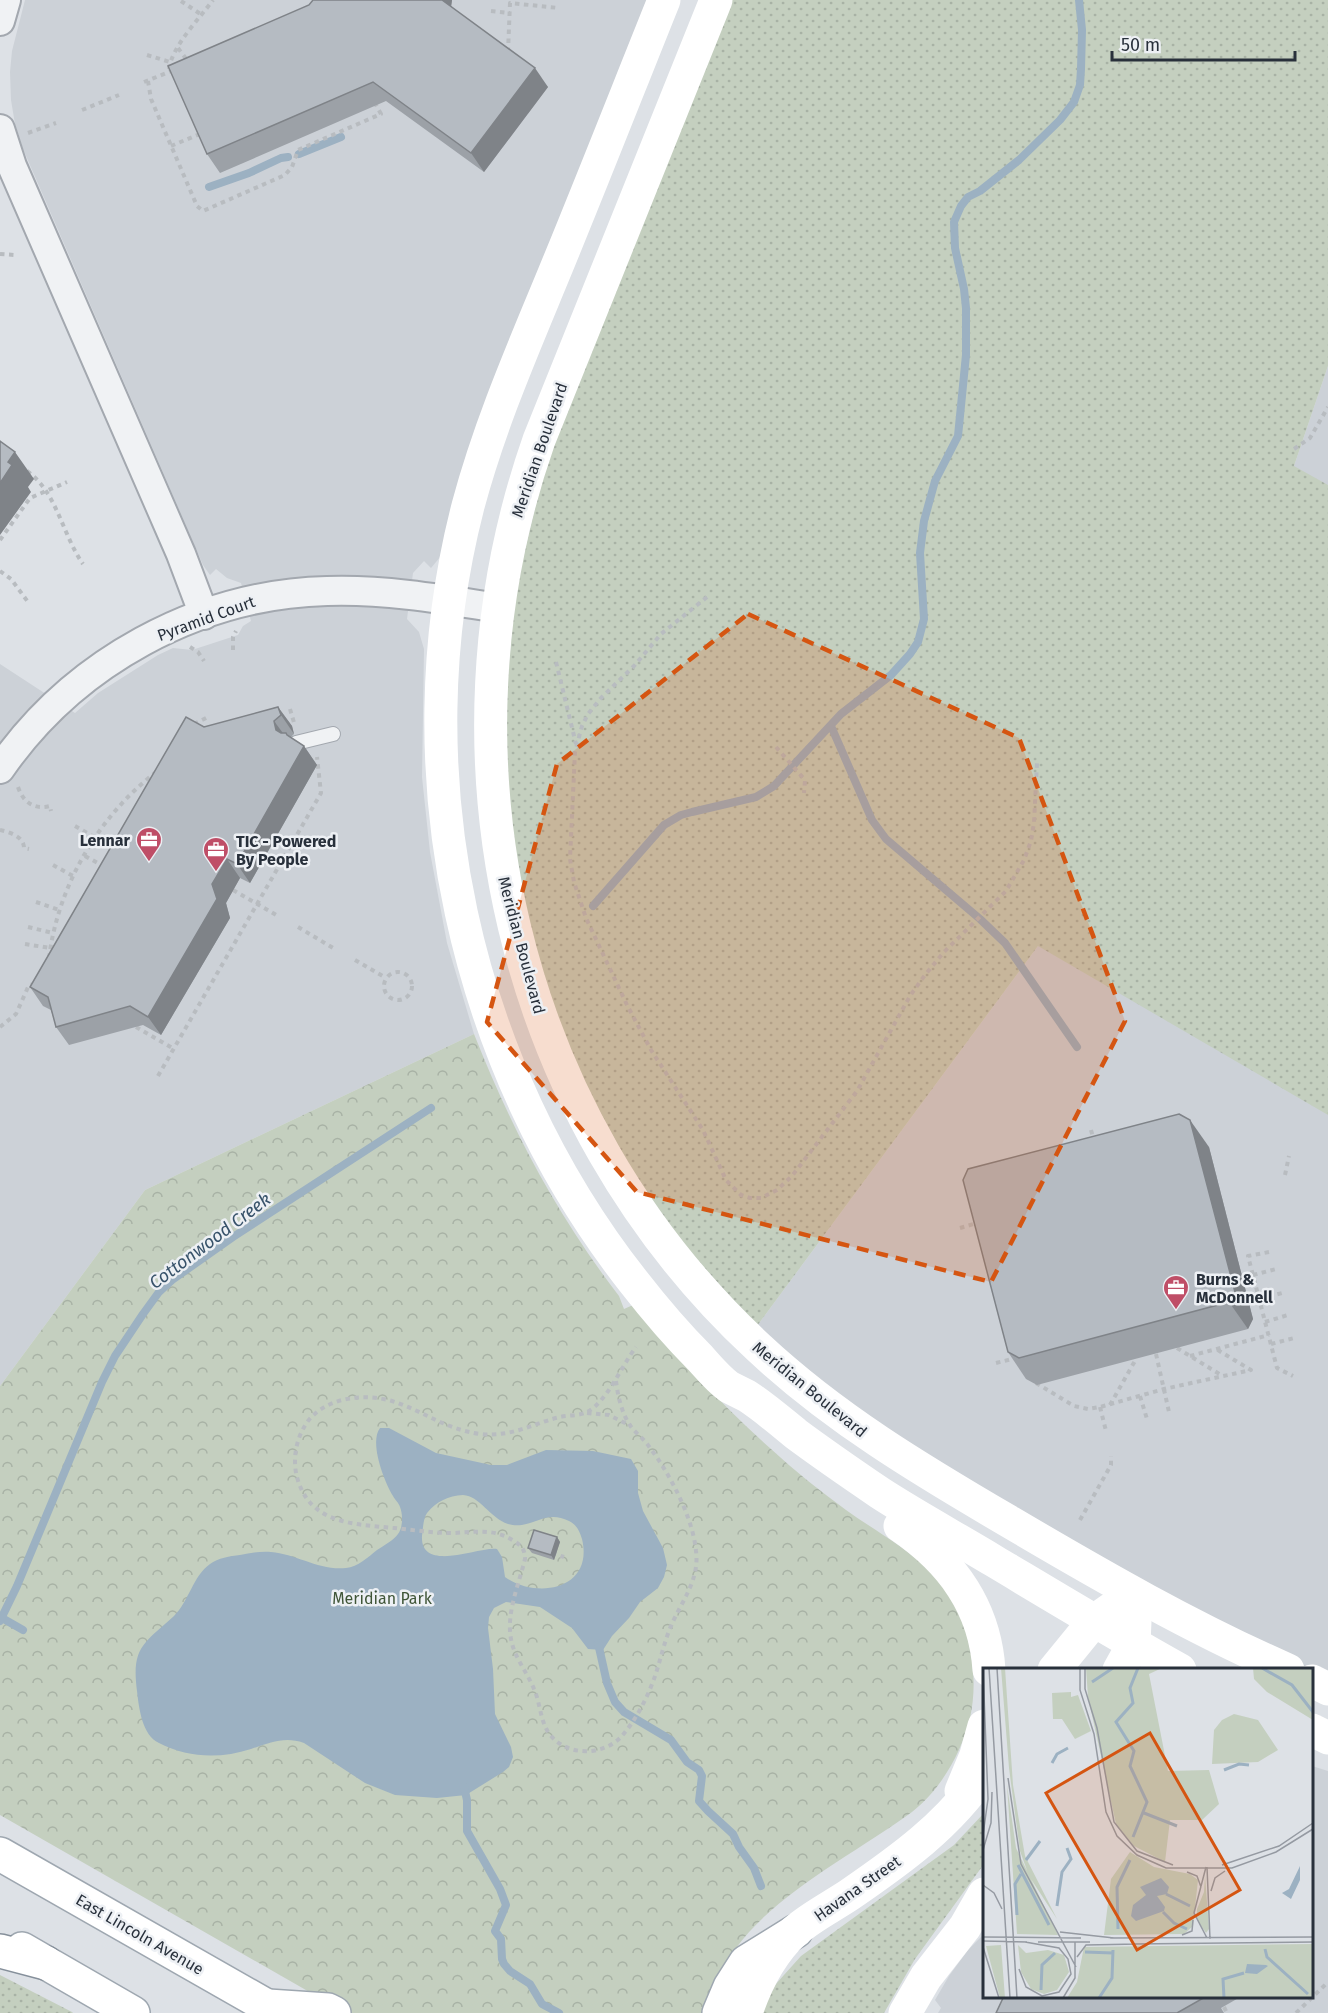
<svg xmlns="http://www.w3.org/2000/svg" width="1328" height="2013" font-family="'Fira Sans',sans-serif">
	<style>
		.built { fill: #ccd1d7 }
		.grass { fill: url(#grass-dots) }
		.park { fill: url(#park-crowns) }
		.water { fill: #9cb1c2; fill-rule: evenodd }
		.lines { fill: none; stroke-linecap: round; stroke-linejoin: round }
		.stream { stroke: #9cb1c2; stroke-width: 8 }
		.lane-casing { stroke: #a3a8af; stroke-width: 16 }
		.street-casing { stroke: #a3a8af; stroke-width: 32 }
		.primary-casing { stroke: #9ea7b0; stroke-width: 36 }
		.highway-casing { stroke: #86909b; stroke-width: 36 }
		.path { stroke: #b8bcc0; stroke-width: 4; stroke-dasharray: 4.5 4.5; stroke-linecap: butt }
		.lane { stroke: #f0f2f4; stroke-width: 14 }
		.street { stroke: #f0f2f4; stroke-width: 28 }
		.secondary { stroke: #fff; stroke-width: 33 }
		.primary { stroke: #fff; stroke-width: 33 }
		.highway { stroke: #fff; stroke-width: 33 }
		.wall { fill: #9ca1a7 }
		.shaded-wall { fill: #7f8388 }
		.building { fill: #b5bbc2; stroke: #7f8388; stroke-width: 1.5 }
		.marked { fill: #d55511; fill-opacity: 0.2; stroke: #d55511; stroke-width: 4.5; stroke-dasharray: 12 8; stroke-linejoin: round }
		.labels { text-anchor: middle; stroke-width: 5; stroke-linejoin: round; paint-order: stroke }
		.street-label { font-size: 16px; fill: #28303b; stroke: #edf0f4 }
		.poi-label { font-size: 16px; font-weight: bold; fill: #28303b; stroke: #edf0f4; text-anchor: start }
		.park-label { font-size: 16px; fill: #3f5537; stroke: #edf0f4 }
		.water-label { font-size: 18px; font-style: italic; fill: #37526a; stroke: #edf0f4 }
		.inset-river { fill: none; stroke: #9cb1c2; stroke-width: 3 }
		.inset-road { fill: none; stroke: #959aa2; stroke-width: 1.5 }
		.view { fill: #d55511; fill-opacity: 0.15; stroke: #d55511; stroke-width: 3 }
		.inset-edge { fill: none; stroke: #28303b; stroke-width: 3 }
	</style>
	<defs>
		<pattern id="grass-dots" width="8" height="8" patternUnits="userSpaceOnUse" patternTransform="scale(1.5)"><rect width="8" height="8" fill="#c4cfbf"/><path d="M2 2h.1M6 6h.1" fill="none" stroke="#a8b2a5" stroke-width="1.8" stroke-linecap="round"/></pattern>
		<pattern id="park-crowns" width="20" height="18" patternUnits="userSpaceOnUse" patternTransform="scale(1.5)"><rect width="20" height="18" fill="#c4cfbf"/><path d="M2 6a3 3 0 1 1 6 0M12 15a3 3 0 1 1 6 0" fill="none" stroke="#a8b2a5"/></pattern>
	</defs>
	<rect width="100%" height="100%" fill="#dde1e6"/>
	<g class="built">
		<polygon points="25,0 647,0 441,556 431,568 424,561 413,573 407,619 419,632 424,649 422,777 430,852 447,943 474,1034 145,1190 0,1386 0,664 75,713 98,693 158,655 173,648 192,650 238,635 243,626 251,621 241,583 227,578 216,569 210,575 203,565 23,149 15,124 11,100 10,72 12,51"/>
		<polygon points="1328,366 1328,1676 1234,1636 928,1456 852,1407 757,1326 1038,946 1294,466"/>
		<polygon points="1312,1766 1328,1771 1328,2013 938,2013 941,2008 935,2000 949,1976 968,1950 984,1934 984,1996 1312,1996"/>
	</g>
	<g class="grass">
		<polygon points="731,0 1328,0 1328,366 1294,466 1328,485 1328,1115 1038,946 757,1326 680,1241 633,1173 579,1073 537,962 512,847 504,723 515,592 544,470"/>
		<polygon points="984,1813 984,1864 915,1959 884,2013 760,2013 775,1985 801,1956 954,1845"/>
		<polygon points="0,1975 72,2012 73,2013 0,2013"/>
	</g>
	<path class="park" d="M474 1034C512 1130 556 1214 619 1296L624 1309 633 1305C677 1355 721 1405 771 1449 795 1471 820 1491 846 1510 874 1530 904 1546 929 1570 967 1605 981 1669 970 1718 961 1754 941 1789 912 1812 856 1853 777 1892 736 1948 721 1968 712 1990 703 2013H346L0 1815V1386L145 1190Z"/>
	<path class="water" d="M380 1428H389L436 1453 491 1465H507L546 1450 593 1451 631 1459 638 1471V1493L643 1511 663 1548 667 1565 664 1577 658 1588 640 1602 629 1618 612 1636 603 1650 588 1649 572 1628 540 1607 506 1602 494 1608 489 1617 488 1628 493 1669 495 1714 511 1747 513 1757 509 1767 503 1772 466 1795 437 1798 395 1795 365 1783 304 1743C284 1736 270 1743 251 1749 220 1759 188 1758 159 1743 142 1735 139 1708 137 1691 131 1646 145 1643 174 1616 189 1601 193 1576 210 1564 218 1558 230 1556 240 1555 250 1553 261 1551 271 1552 296 1554 320 1571 346 1568 358 1567 368 1557 377 1550 383 1546 394 1540 398 1534 403 1528 403 1514 400 1507 399 1503 395 1500 393 1496 384 1481 369 1442 380 1428ZM463 1495C480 1496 490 1518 508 1524 531 1531 544 1508 569 1521 577 1525 580 1532 582 1539 594 1589 538 1600 505 1577L502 1557 497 1549C480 1546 420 1574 422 1536 423 1529 423 1519 427 1513 437 1501 448 1496 463 1495Z"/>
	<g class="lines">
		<g class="stream">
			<polyline points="299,154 341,137"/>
			<polyline points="209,187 249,173 281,158 288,157"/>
			<polyline points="831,726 872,820 886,839 980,919 1005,943 1077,1047"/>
			<polyline points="593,906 664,825 681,815 692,812 756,797 774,786 841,714 891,675 910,654 918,642 924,619 920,553 924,521 935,481 958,436 966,355 966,308 964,289 955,248 954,222 961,206 968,197 980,191 1019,160 1060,120 1074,102 1080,85 1081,69 1082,30 1079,0"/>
			<polyline points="2,1618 23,1630"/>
			<polyline points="0,1621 17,1586 102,1382 115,1356 143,1314 159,1292 172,1280 233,1237 431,1108"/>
			<polyline points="598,1643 607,1683 615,1702 624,1712 671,1740 687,1762 699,1770 702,1776 699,1801 708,1811 733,1834 739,1847 754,1868 761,1886"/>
			<polyline points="464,1787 467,1800 467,1831 500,1889 506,1905 495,1931 501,1939 502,1959 504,1964 510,1971 530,1984 542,2004 559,2013"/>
		</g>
		<defs>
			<polyline id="lane" points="296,743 333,734"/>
			<g id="street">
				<polyline points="0,21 6,0"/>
				<polyline points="0,129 12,166 181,554 204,615"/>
				<path d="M0 769C73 663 198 594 327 591 384 589 442 599 498 608"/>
			</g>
			<g id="primary">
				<polyline points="0,1854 279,2013"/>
				<polyline points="22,1949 133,2013"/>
				<polyline points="268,2006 328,2010 334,2013"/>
				<polyline points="719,2013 730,1987 746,1962 796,1931"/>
			</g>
			<polyline id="highway" points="0,1951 46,1963"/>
		</defs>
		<use href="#lane" class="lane-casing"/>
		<use href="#street" class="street-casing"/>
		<use href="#primary" class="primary-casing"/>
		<use href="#highway" class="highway-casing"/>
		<g class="path">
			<polyline points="181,1 202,15"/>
			<polyline points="491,11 510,13"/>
			<polyline points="178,48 187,60"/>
			<polyline points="508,52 510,3 559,8"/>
			<polyline points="147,55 170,62"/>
			<path d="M169 69C172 46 200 18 213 0"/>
			<polyline points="148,81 151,99 197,206 203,211 285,175 292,167 298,150 381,114 376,105"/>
			<polyline points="144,82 174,70"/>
			<polyline points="82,110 119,95"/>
			<polyline points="28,133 56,123"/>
			<polyline points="171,146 202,133"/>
			<polyline points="0,254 15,255"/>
			<polyline points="1294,449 1310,438 1328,407"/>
			<path d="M27 471C57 492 62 534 83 564"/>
			<polyline points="0,540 30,498 67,482"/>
			<polyline points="0,571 11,579 28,602"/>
			<polyline points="707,597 661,634 634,666 601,698 588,714 582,726 575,752 570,859 574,882 586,918 627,1005 651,1050 703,1130 726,1180 741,1195 750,1198 761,1198 777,1190 792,1176 857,1091 910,996 925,975 943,953 1006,891 1024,860 1031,841 1034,823 1037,763"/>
			<polyline points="190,647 198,652 204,661"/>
			<polyline points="233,650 233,637 236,631"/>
			<polyline points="556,662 576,744"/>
			<polyline points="290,709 295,726"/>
			<polyline points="194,724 208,717"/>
			<polyline points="776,747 805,780 804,793"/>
			<path d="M18 787C23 802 34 810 50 806L51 811"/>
			<polyline points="75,826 96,838"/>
			<path d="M0 830C10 832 24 837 24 848L29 849"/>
			<polyline points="85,856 103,866"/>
			<polyline points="53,865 73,876"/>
			<polyline points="233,890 278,916"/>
			<polyline points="36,902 59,910"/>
			<polyline points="28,927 53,933"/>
			<polyline points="298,927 333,948"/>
			<polyline points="25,944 50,948"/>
			<path d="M49 958C58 886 98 817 156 772"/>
			<polyline points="355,960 386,978"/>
			<circle cx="398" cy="986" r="14"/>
			<polyline points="0,1027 16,1014 29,985 36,984"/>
			<polyline points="136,1027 174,1049"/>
			<polyline points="158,1076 321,793 317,757"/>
			<polyline points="1091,1130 1094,1141"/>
			<polyline points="1285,1175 1289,1156"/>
			<polyline points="960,1228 977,1223"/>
			<polyline points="1269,1252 1248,1256 1277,1368 1293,1376"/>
			<polyline points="1253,1275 1276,1269"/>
			<polyline points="1260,1299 1282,1293"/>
			<polyline points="1265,1322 1288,1315"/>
			<polyline points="1271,1344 1294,1338"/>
			<polyline points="1177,1348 1221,1375"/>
			<polyline points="1156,1354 1169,1412"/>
			<polyline points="1190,1356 1269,1335"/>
			<polyline points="996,1363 1016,1358"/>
			<path d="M616 1381C618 1397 622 1415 632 1428 638 1435 645 1440 650 1448 670 1474 693 1518 696 1551 700 1582 679 1604 669 1631 664 1644 661 1657 657 1670 650 1693 636 1721 620 1738 600 1757 564 1756 548 1732 540 1719 540 1702 534 1689 527 1672 514 1657 511 1639 506 1613 519 1584 525 1559 525 1550 522 1546 514 1541 494 1528 476 1532 453 1533 433 1533 413 1530 394 1528 352 1524 307 1524 296 1473 293 1455 297 1436 308 1421 327 1397 364 1393 392 1401 424 1411 446 1430 481 1434 513 1437 531 1424 560 1417 568 1415 580 1416 587 1412 607 1402 622 1365 636 1347"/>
			<polyline points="1036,1383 1074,1406 1088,1409 1100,1407 1164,1389 1251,1370 1216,1349"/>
			<polyline points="1140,1396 1147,1419"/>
			<polyline points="1110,1405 1136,1359"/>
			<polyline points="1100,1407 1106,1431"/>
			<polyline points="587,1413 609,1415 631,1426"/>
			<polyline points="1080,1520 1111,1465 1111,1456"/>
			<polyline points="552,1553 564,1557"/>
			<polyline points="1224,2007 1227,2013"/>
			<polyline points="1296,2013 1328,1982"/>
		</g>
		<use href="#lane" class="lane"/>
		<use href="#street" class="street"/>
		<g class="secondary">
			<path d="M664 0C627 92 591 184 553 276 522 351 489 427 468 506 399 772 464 1066 633 1281 654 1308 676 1334 700 1358 709 1368 718 1379 729 1387 731 1388 745 1395 747 1396 764 1407 780 1421 796 1434 823 1454 852 1474 880 1493 917 1517 956 1538 994 1561 1056 1598 1117 1635 1180 1670"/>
			<path d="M716 0 539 440C428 756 511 1118 758 1347 834 1418 921 1470 1010 1522 1100 1575 1192 1628 1288 1670"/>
			<path d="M900 1526C951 1561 985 1606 989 1670"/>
			<polyline points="1054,1670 1094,1621 1111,1609"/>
			<polyline points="1119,1670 1134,1643 1135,1621"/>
			<polyline points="1312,1681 1328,1689"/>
			<polyline points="1312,1730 1328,1738"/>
			<polyline points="961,1791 976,1755 984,1726"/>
			<path d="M746 2013C756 1983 771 1953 795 1931 811 1917 831 1907 849 1895 900 1860 949 1825 984 1773"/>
			<polyline points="905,2013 926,1977 965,1927 984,1894"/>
		</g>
		<use href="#primary" class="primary"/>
		<use href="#highway" class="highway"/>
	</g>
	<g class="wall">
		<polygon points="313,0 452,0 451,6 548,87 484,172 386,101 220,173 207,154"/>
		<polygon points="278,707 292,726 294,734 290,738 304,746 317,765 250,883 240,878 226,903 230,918 161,1035 143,1025 69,1045 56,1027 51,1010 43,1006 30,987 204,727"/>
		<polygon points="1209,1147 1253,1319 1248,1329 1037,1385 1026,1379 1008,1352"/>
		<polygon points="557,1537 560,1542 554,1560 532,1553 528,1548"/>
		<polygon points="1004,1996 1242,1996 1221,2008 1224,2013 996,2013"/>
	</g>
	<g class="shaded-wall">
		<polygon points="440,0 452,0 450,15"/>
		<polygon points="535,68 548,87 484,172 471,153"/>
		<polygon points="15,452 34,479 28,487 31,492 0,535 0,483 8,462"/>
		<polygon points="278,707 292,726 294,734 281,715"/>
		<polygon points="274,721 288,740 276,730"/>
		<polygon points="286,733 299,752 304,746 317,765 250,883 237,864 287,735"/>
		<polygon points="227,859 240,878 226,903 230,918 161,1035 148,1017 212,884"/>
		<polygon points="1190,1120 1209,1147 1253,1319 1248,1329 1229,1302"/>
		<polygon points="557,1537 560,1542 554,1560 551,1555"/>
	</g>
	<g class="building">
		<polygon points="313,0 442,0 535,68 471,153 373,82 207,154 168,66 309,5"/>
		<polygon points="0,441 15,452 8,462 12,465 0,483"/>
		<polygon points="278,707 281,715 274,721 276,730 281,733 286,733 287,735 304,746 237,864 227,859 212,884 217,899 148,1017 130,1006 56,1027 48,997 30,987 186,717 204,727"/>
		<polygon points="1179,1114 1190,1120 1235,1292 1229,1302 1019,1358 1008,1352 963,1180 968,1169"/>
		<polygon points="534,1530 557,1537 551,1555 528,1548"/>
		<polygon points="1004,1996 1207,1996 1177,2013 996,2013"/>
	</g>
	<path class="marked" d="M748 614 1019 738 1125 1021 991 1282 637 1192 487 1022 557 764Z"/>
	<defs>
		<symbol id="office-pin" viewBox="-11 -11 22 30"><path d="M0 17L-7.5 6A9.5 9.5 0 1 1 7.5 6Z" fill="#bf4e67" stroke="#edf0f4"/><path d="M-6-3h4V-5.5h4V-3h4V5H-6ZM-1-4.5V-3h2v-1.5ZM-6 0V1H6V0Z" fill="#fff"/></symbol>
	</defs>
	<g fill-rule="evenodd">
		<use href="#office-pin" x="134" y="825" width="30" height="40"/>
		<use href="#office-pin" x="201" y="835" width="30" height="40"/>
		<use href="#office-pin" x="1161" y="1273" width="30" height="40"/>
	</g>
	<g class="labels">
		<g class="street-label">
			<text transform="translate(539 450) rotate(-71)" y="6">Meridian Boulevard</text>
			<text transform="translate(206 618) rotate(-20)" y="6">Pyramid Court</text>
			<text transform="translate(522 945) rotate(75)" y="6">Meridian Boulevard</text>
			<text transform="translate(810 1389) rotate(39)" y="6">Meridian Boulevard</text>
			<text transform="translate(857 1888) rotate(-35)" y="6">Havana Street</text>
			<text transform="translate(140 1934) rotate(30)" y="6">East Lincoln Avenue</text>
		</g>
		<g class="poi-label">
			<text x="130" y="846" text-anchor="end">Lennar</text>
			<text x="236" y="847">TIC - Powered<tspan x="236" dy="18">By People</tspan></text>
			<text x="1196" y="1285">Burns &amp;<tspan x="1196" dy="18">McDonnell</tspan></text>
		</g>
		<g class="park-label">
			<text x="382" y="1604">Meridian Park</text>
		</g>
		<g class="water-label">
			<text transform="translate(210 1241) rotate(-37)" y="6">Cottonwood Creek</text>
		</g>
	</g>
	<g transform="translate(983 1668)">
		<rect width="330" height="330" fill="#dde1e6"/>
		<path d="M18 0H22L30 117 42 188 74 251 46 208 37 183 26 100ZM103 0H179L166 6 185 103 226 102 236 136 219 152H187L182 194 151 178 133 156 105 29ZM270 0H330V52L284 24 271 11ZM88 24V29L95 27 108 63 92 71 79 51H70L69 25ZM251 46 275 52 295 82 275 94 229 96 231 62 239 52ZM24 117 33 180 75 267 34 266ZM222 207 226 261 223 265 214 252V241L221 224ZM330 276V330H84L94 314 101 279ZM18 277 22 330H17L3 278ZM35 277 43 285 65 282 81 287 86 304 74 322 61 326 48 321 38 304Z" fill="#c4cfbf"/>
		<path d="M147 184 171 199 207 206 215 212 210 258 201 266 121 267 128 211Z" fill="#c4cfbf"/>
		<path d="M317 198V212L308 231 299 225 306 221ZM178 210 186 219 184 226 174 228 182 239 181 243 153 253 148 248 150 237 163 227 157 219ZM264 296 283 297 285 298 274 306 262 305Z" fill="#9cb1c2"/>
		<path class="inset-river" d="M279 0 309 17 330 44M109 14 130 0M69 95 74 86 85 80M241 102 256 96 266 97M161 145 194 158M150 169 164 134 147 98 151 83 133 54 150 35 147 20 155 0M43 192 57 173M35 197 66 257M183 226 207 238M74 238 79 204 88 191 84 180M180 244 191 255 204 261M34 247 32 216 38 206M135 261 134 219 147 192M282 281 284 289 325 326M102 284 130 285M58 322 59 297 72 285M116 330 129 310 130 282M241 330 240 311 261 305"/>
		<path class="inset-road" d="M6 0 27 330M14 0 34 330M97 0V22L111 66 123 144 134 168 154 187 183 200H249L293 184 330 161M102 0V21L114 60 131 154 154 183 190 197M25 110 38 196 93 299M0 167 5 131 0 0M0 182 8 155 9 124M239 197 296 178 330 155M223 199 211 245 224 270M224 199 227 271M204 204 214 208 218 219M0 217 11 225 19 241M228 223 232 210 242 203M77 264 131 270M199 267 209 263 210 252M0 269 98 270M127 270 330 269M0 273 44 274M55 274H107M151 276 330 274M0 279 16 330M94 289 103 277 155 276M36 301 43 319 59 328 76 324 88 306 85 291 76 280 42 274M80 330 92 310V274"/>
		<path class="view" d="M167 65 257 222 154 282 63 125Z"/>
		<rect width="330" height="330" class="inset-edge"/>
	</g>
	<path d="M1112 51v9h183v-9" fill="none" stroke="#28303b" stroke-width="3"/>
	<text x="1121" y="51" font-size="18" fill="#28303b" stroke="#edf0f4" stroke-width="4.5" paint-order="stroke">50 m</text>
</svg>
